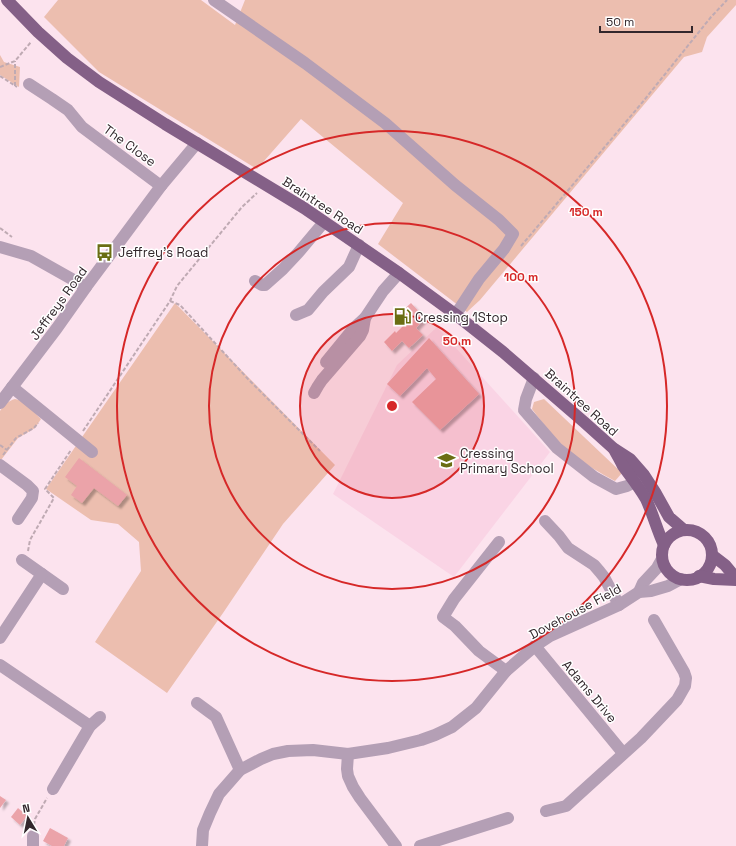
<svg xmlns="http://www.w3.org/2000/svg" width="736" height="846" font-family="'Space Grotesk',sans-serif">
	<style>
		.built { fill: #fad4e5 }
		.green { fill: #ecbeaf }
		.building { fill: #eba3a9; filter: url(#shadow) }
		.lines { fill: none; stroke-linecap: round; stroke-linejoin: round }
		.path { stroke: #bfaab3; stroke-width: 2; stroke-dasharray: 4 2; stroke-linecap: butt }
		.minor { stroke: #b49fb5; stroke-width: 12 }
		.major { stroke: #846087; stroke-width: 12 }
		.ring { fill: none; stroke: #d62828; stroke-width: 2 }
		.labels { text-anchor: middle; stroke-width: 3; stroke-linejoin: round; paint-order: stroke }
		.street-label { font-size: 13px; fill: #32272c; stroke: #fff }
		.poi-label { font-size: 13px; fill: #32272c; stroke: #fff; text-anchor: start }
		.centre { fill: #d62828; stroke: #fff; stroke-width: 2 }
		.ring-label { font-size: 12px; text-anchor: middle; font-weight: bold; fill: #d62828; stroke: #fff; stroke-width: 3; stroke-linejoin: round; paint-order: stroke }
	</style>
	<defs>
		<filter id="shadow"><feDropShadow dx="3" dy="3" stdDeviation="1" flood-color="#0004"/></filter>
	</defs>
	<rect width="100%" height="100%" fill="#fce3ee"/>
	<polygon class="built" points="437,327 550,452 454,577 333,494 397,365"/>
	<g class="green">
		<polygon points="58,0 201,0 235,25 245,0 736,0 736,5 707,37 702,52 684,57 480,300 467,312 378,244 403,203 301,119 257,169 99,72 44,17"/>
		<polygon points="0,55 4,62 20,67 19,87 0,75"/>
		<polygon points="175,303 335,465 283,524 223,613 167,693 95,642 141,571 139,542 118,524 91,520 46,489"/>
		<path d="M15 399C26 401 33 411 41 419L35 428 18 438 1 460 0 459V411C4 405 8 401 15 399Z"/>
		<path d="M544 399 622 473 615 481C600 473 586 465 573 454 557 442 544 425 532 409L534 402Z"/>
	</g>
	<g class="building">
		<polygon points="411,303 425,318 416,328 423,335 409,348 402,341 392,351 384,342 395,331 396,333 408,321 400,313"/>
		<polygon points="429,338 479,394 440,430 412,402 436,379 427,368 400,396 387,384"/>
		<polygon points="79,458 127,495 118,506 94,488 82,503 71,495 77,486 65,477"/>
		<polygon points="0,796 6,800 0,808"/>
		<polygon points="18,808 27,816 20,825 11,817"/>
		<polygon points="50,828 68,838 64,846 52,846 43,841"/>
	</g>
	<g class="lines">
		<g class="path">
			<polyline points="0,67 15,61 31,42"/>
			<polyline points="0,76 17,87"/>
			<polyline points="15,86 15,61"/>
			<polyline points="0,228 12,237"/>
			<polyline points="521,246 641,104 711,17 727,0"/>
			<polyline points="170,301 180,305 248,379 320,451"/>
			<polyline points="83,431 170,301 177,286 242,207 257,193"/>
			<polyline points="0,445 7,450"/>
			<polyline points="3,455 16,438 34,428 38,423"/>
			<polyline points="28,551 30,540 54,498 45,489 71,450"/>
			<polyline points="34,825 35,819 47,798"/>
		</g>
		<g class="minor">
			<polyline points="214,0 305,63 385,123 455,185 499,220 513,234 504,249 479,279 460,308 455,314"/>
			<polyline points="29,84 52,99 68,110 82,127 161,186"/>
			<polyline points="0,247 31,256 86,287"/>
			<polyline points="255,281 262,285 265,285 283,269 298,253 324,222"/>
			<polyline points="296,315 308,310 323,292 349,267 359,245"/>
			<polyline points="326,362 353,329 365,318"/>
			<polyline points="534,378 526,399 524,410 557,448 594,477 616,489 627,486 635,482"/>
			<polyline points="12,387 92,452"/>
			<polyline points="314,393 318,386 322,380 360,336 363,330 365,318 383,291 399,273"/>
			<polyline points="0,403 57,328 86,287 161,186 197,143"/>
			<polyline points="0,465 27,485 33,491 32,498 18,519"/>
			<polyline points="545,521 559,536 568,548 594,565 600,572 604,577 619,605"/>
			<polyline points="499,542 454,599 443,617 455,626 479,651 506,671"/>
			<polyline points="22,560 63,589"/>
			<polyline points="639,592 643,583 657,568 662,559"/>
			<polyline points="0,638 42,574"/>
			<polyline points="535,646 623,753"/>
			<polyline points="0,665 90,726"/>
			<polyline points="197,703 216,717 240,770"/>
			<polyline points="348,754 347,769 348,776 353,787 360,798 396,846"/>
			<polyline points="53,789 90,726 100,717"/>
			<polyline points="546,811 566,806 641,738 677,700 685,686 686,678 684,672 654,620"/>
			<polyline points="33,836 33,846"/>
			<polyline points="202,846 203,830 210,813 219,794 240,770 261,759 273,754 288,751 313,750 348,754 388,748 421,740 435,735 452,727 476,708 506,671 535,646 550,636 619,605 639,592 651,591 668,586 681,579"/>
			<polyline points="420,846 508,818"/>
		</g>
		<g class="major">
			<polyline points="7,0 38,32 67,58 99,82 165,124 304,208 399,273 455,314 503,352 584,422 613,448 630,459 644,475 655,492 669,517 684,530"/>
			<path d="M614 449C617 455 620 460 623 466 631 477 639 487 646 499 653 514 657 530 664 545"/>
			<circle cx="687" cy="555" r="25"/>
			<polyline points="712,555 725,565 736,578"/>
			<polyline points="699,576 714,579 736,580"/>
		</g>
	</g>
	<circle cx="392" cy="406" r="92" fill="#d62828" fill-opacity=".12"/>
	<g class="ring">
		<circle cx="392" cy="406" r="92"/>
		<circle cx="392" cy="406" r="183"/>
		<circle cx="392" cy="406" r="275"/>
	</g>
	<defs>
		<symbol id="bus-bare" viewBox="-9 -9 18 18"><path d="M-5-6H5V4H4V6H2V4H-2V6H-4V4H-5ZM-3.5-4V0h7V-4ZM-3.5 1.2v1.5H-2V1.2ZM2 1.2v1.5H3.5V1.2Z" fill="#6a6e13" stroke="#fff" stroke-width="2.5" paint-order="stroke"/></symbol>
		<symbol id="fuel-bare" viewBox="-9 -9 18 18"><path d="M-5.5-6h7V0h2V4h1.3V-2.5L3-4.5l.8-.8L6-3V5H2.5V1h-1V6h-7ZM-4.2-4.7v3.2H.2V-4.7Z" fill="#6a6e13" stroke="#fff" stroke-width="2.5" paint-order="stroke"/></symbol>
		<symbol id="school-bare" viewBox="-9 -9 18 18"><path d="M0-5L7-2L0 1L-7-2ZM-4 1L0 2.5L4 1V4Q0 6-4 4Z" fill="#6a6e13" stroke="#fff" stroke-width="2.5" paint-order="stroke"/></symbol>
	</defs>
	<g fill-rule="evenodd">
		<use href="#bus-bare" x="92" y="240" width="25" height="25"/>
		<use href="#fuel-bare" x="390" y="304" width="25" height="25"/>
		<use href="#school-bare" x="434" y="448" width="25" height="25"/>
	</g>
	<g class="labels">
		<g class="street-label">
			<text transform="translate(130 145) rotate(36)" y="5">The Close</text>
			<text transform="translate(323 205) rotate(33)" y="5">Braintree Road</text>
			<text transform="translate(58 303) rotate(-54)" y="5">Jeffreys Road</text>
			<text transform="translate(582 402) rotate(42)" y="5">Braintree Road</text>
			<text transform="translate(575 611) rotate(-28)" y="5">Dovehouse Field</text>
			<text transform="translate(590 691) rotate(50)" y="5">Adams Drive</text>
		</g>
		<g class="poi-label">
			<text x="118" y="257">Jeffrey's Road</text>
			<text x="415" y="322">Cressing 1Stop</text>
			<text x="460" y="458">Cressing<tspan x="460" dy="15">Primary School</tspan></text>
		</g>
	</g>
	<circle cx="392" cy="406" r="6" class="centre"/>
	<g class="ring-label">
		<text x="586" y="216">150 m</text>
		<text x="521" y="281">100 m</text>
		<text x="457" y="345">50 m</text>
	</g>
	<g transform="translate(28 818) rotate(350)" stroke="#ffffff" stroke-width="3" paint-order="stroke">
	<path d="M0-3L7 15L0 10L-7 15Z" fill="#32272c"/>
	<text y="-6" font-size="11" font-weight="bold" text-anchor="middle" fill="#32272c">N</text>
	</g>
	<path d="M600 26v6h92v-6" fill="none" stroke="#32272c" stroke-width="2"/>
	<text x="606" y="26" font-size="12" fill="#32272c" stroke="#ffffff" stroke-width="3" paint-order="stroke">50 m</text>
</svg>
